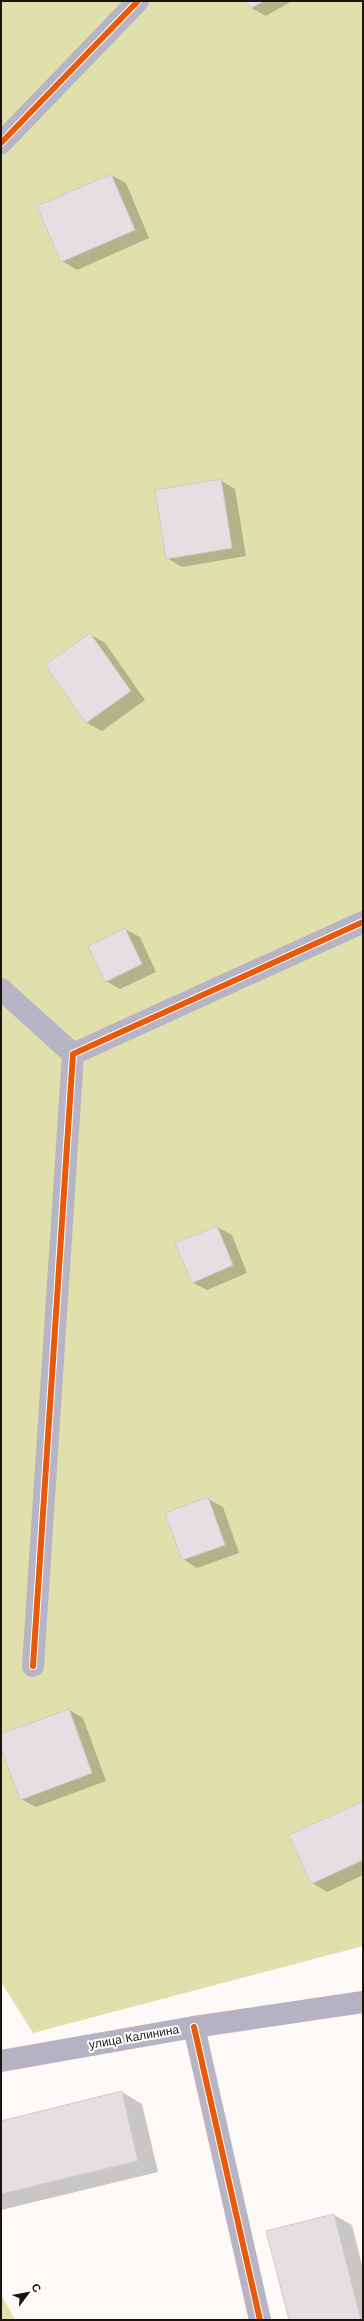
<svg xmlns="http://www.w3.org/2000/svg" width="364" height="2321" font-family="'Work Sans',sans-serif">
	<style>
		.forest { fill: #dfe0ab }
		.shadow { fill: #0003 }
		.building { fill: #e3dfe2; stroke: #cfcbcd }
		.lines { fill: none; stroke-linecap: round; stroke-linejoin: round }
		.street { stroke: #b6b4c5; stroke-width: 22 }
		.secondary { stroke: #b5b2c3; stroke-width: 22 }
		.cycleway-casing { stroke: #fff; stroke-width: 8 }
		.cycleway { stroke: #e8590c; stroke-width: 6 }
		.labels { text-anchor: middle; stroke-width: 4; stroke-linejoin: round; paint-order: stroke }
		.street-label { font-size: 12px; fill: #1b1310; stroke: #fff }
	</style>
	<rect width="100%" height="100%" fill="#fcf9f7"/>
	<g class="forest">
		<polygon points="1,1 363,1 363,1946 33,2033 1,1982"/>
		<polygon points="1,2294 15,2320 1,2320"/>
	</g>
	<g class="shadow">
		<polygon points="248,1 292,1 266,16 251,8"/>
		<polygon points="111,175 126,183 149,238 77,270 62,261"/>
		<polygon points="220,480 235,489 246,556 182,567 167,558"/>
		<polygon points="90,634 105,643 145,700 102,731 87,723 47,665"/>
		<polygon points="125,929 140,937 156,972 120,989 106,981"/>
		<polygon points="217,1227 232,1235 247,1273 207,1290 192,1282"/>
		<polygon points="208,1499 223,1507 239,1553 197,1568 183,1559"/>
		<polygon points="69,1710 83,1718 106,1781 36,1807 21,1799 1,1745 1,1735"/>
		<polygon points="363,1802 363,1875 327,1892 312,1883"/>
		<polygon points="122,2092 142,2104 158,2172 1,2210 1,2122"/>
		<polygon points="334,2215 352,2225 363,2269 363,2320 290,2320"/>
	</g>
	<g class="building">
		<polygon points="246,1 264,1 251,8"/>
		<polygon points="111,174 135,230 61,262 37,206"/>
		<polygon points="221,479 232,548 166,559 155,490"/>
		<polygon points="90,633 131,691 86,723 45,665"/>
		<polygon points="125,928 142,964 105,982 88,946"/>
		<polygon points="217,1226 233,1265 192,1283 175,1243"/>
		<polygon points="208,1497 225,1545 182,1560 165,1513"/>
		<polygon points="69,1709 92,1773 20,1800 1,1748 1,1734"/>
		<polygon points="363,1801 363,1860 311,1884 289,1835"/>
		<polygon points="122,2091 138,2161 1,2194 1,2121"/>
		<polygon points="334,2214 361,2320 289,2320 266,2231"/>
	</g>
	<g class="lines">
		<g class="street">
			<polyline points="1,143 138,1"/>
			<polyline points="1,989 73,1054"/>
			<polyline points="73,1054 363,922"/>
			<polyline points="33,1666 73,1054"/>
			<polyline points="194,2027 260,2320"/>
		</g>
		<polyline class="secondary" points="1,2061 194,2027 363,2002"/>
		<defs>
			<g id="cycleway">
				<polyline points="1,143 138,1"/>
				<polyline points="33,1666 73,1054 363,922"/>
				<polyline points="194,2027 260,2320"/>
			</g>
		</defs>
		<use href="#cycleway" class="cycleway-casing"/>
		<use href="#cycleway" class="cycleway"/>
	</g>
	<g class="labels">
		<g class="street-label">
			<text transform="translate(134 2037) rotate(-10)" y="4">улица Калинина</text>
		</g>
	</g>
	<rect width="364" height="2321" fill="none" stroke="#1b1310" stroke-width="4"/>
	<g transform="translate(28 2293) rotate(58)" stroke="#ffffff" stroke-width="3" paint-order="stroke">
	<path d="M0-3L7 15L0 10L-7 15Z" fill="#1b1310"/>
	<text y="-6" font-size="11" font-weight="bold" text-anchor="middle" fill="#1b1310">С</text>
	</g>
</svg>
